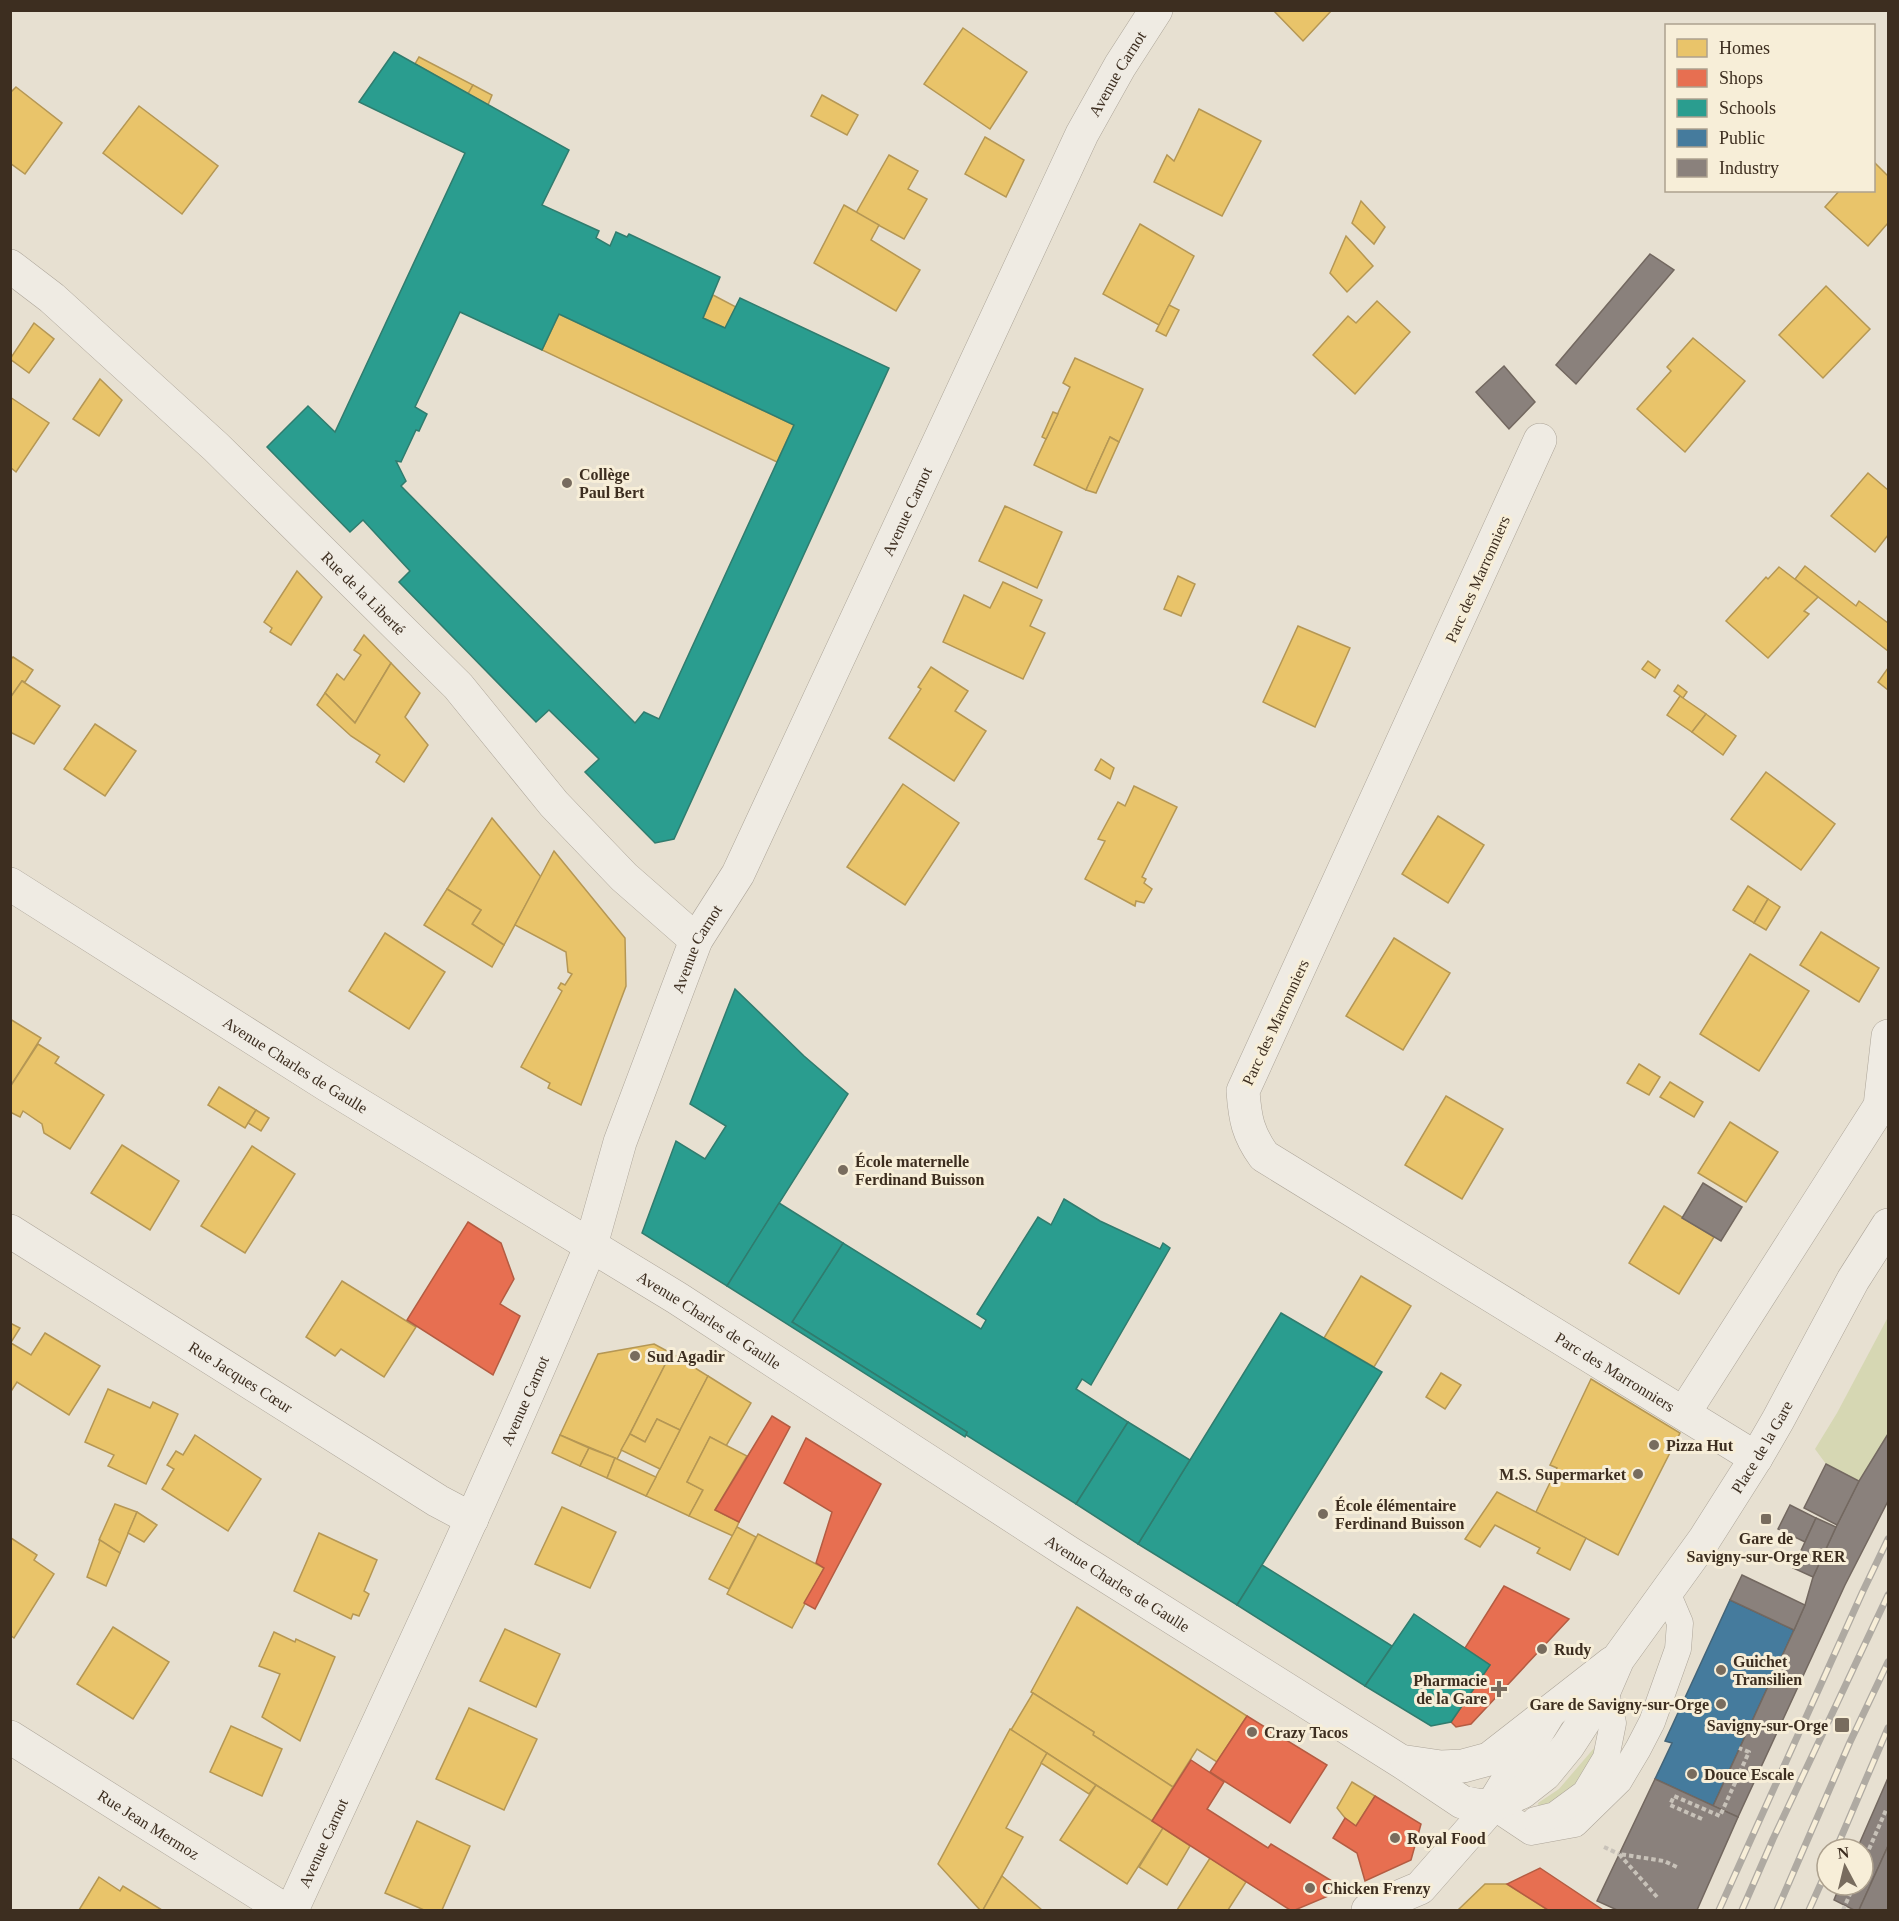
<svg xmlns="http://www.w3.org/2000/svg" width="1899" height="1921" font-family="'Times New Roman',serif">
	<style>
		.green { fill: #d6d7b3 }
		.homes { fill: #e9c46a; stroke: #b59754; stroke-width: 1.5 }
		.shops { fill: #e76f51; stroke: #b45c42; stroke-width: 1.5 }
		.schools { fill: #2a9d8f; stroke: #307c6e; stroke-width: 1.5; fill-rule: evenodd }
		.public { fill: #457b9d; stroke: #436478; stroke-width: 1.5 }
		.industry { fill: #8a817c; stroke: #736860; stroke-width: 1.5 }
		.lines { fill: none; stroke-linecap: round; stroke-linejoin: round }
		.service-casing { stroke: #ada599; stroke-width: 27 }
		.minor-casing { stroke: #ada599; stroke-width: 34 }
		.tertiary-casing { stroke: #ada599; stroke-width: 34 }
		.path { stroke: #c8c2b9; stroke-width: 4; stroke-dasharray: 4.5 3; stroke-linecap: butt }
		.service { stroke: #efebe3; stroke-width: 26 }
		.minor { stroke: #efebe3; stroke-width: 33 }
		.tertiary { stroke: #efebe3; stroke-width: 33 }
		.rail-casing { stroke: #afaaa2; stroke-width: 7 }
		.rail { stroke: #f7eed8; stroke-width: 4.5; stroke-dasharray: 14; stroke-linecap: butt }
		.poi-dot { fill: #786c5e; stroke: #f7eed8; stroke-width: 2 }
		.labels { text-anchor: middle; stroke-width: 6; stroke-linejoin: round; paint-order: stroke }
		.street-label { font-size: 16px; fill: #3d2e20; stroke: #f7eed8 }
		.poi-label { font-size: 16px; font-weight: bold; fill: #3d2e20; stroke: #f7eed8; text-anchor: start }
	</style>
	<rect width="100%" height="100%" fill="#e7e0d1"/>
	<g class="green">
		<polygon points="1888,1317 1888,1434 1859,1481 1826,1464 1815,1449 1837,1413"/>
		<polygon points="1595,1747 1598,1750 1573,1790 1540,1812 1538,1803 1559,1789"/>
	</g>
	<g class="homes">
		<polygon points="1273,10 1332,10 1303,41"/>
		<polygon points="963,28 1027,72 990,129 924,84"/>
		<polygon points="419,57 473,85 468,94 415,64"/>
		<polygon points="473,85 492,95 488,105 468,94"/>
		<polygon points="16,87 62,123 25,174 10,163 10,93"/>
		<polygon points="822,95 858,115 847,135 811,116"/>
		<polygon points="139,106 218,166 182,214 103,153"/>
		<polygon points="1199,109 1261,141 1222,216 1154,182 1167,155 1174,161"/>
		<polygon points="985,137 1024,160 1006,197 965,174"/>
		<polygon points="889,155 918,171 908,189 927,199 904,239 856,213"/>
		<polygon points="1874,162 1888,176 1888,223 1868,246 1825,207 1840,190 1874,190"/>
		<polygon points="1361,201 1385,227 1374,244 1352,223"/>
		<polygon points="844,205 879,225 871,240 920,270 896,311 814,263"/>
		<polygon points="1140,224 1194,256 1159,325 1103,294"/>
		<polygon points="1346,236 1373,266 1347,292 1330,273"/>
		<polygon points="1826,286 1870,329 1823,378 1779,335"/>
		<polygon points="713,295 736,307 725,328 703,318"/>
		<polygon points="1377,301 1410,332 1355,394 1313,355 1348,316 1356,323"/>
		<polygon points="1169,305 1179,310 1166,336 1156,331"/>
		<polygon points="559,314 794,425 777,462 542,350"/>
		<polygon points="34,323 54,339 29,373 10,359"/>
		<polygon points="1693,338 1745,381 1685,452 1637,409 1671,371 1667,367"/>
		<polygon points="1075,358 1143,389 1119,442 1110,437 1086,490 1034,465 1070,387 1063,383"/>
		<polygon points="100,379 122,400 99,436 73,419"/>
		<polygon points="10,397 49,423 16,472 10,467"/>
		<polygon points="1053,412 1058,414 1046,439 1042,437"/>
		<polygon points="1110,437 1119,442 1096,493 1086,490"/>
		<polygon points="1868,473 1888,490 1888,535 1875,552 1831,516"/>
		<polygon points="1005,506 1062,532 1037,588 979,561"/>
		<polygon points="1805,566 1856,606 1859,601 1888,623 1888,651 1795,579"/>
		<polygon points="1779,567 1818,597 1804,611 1809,614 1768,658 1726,621 1766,577 1768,579"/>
		<polygon points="297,571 322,597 291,645 270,632 272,628 264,622"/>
		<polygon points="1178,576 1195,584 1181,616 1164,609"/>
		<polygon points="1003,582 1042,600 1030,626 1045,633 1023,679 943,642 964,595 990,608"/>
		<polygon points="1298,626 1350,648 1315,727 1263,702"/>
		<polygon points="364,635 391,663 355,723 325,693 337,674 344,680 361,655 354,650"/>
		<polygon points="13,657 33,670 25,682 22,681 10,698 10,660"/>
		<polygon points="1648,661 1660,670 1655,678 1642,669"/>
		<polygon points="391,663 420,693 405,717 428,745 404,782 376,762 380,755 351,736 317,705 325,693 355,723"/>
		<polygon points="931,667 968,691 955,711 986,731 954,781 889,738 921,689 918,687"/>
		<polygon points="1888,668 1888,690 1878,682"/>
		<polygon points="22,681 60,706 34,744 10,732 10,698"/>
		<polygon points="1678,685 1687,692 1683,698 1674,691"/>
		<polygon points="1680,696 1706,714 1692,732 1667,715"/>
		<polygon points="1706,714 1736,736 1723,755 1692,732"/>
		<polygon points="95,724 136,751 105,796 64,769"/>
		<polygon points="1101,759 1114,768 1110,779 1095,770"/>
		<polygon points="1766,772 1835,824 1801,870 1731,819"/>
		<polygon points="903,784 959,823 905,905 847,867"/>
		<polygon points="1134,786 1177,807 1142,877 1146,879 1144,883 1152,889 1144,903 1136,901 1135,906 1085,879 1105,841 1098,839 1118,802 1125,806"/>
		<polygon points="1438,816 1484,845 1448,903 1402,874"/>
		<polygon points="492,818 541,877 504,945 472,924 481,910 447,889"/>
		<polygon points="554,851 625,938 626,986 581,1105 548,1088 550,1083 521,1067 562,991 558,988 561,983 565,985 572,974 568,972 566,952 515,925"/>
		<polygon points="1748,886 1768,899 1754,923 1733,910"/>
		<polygon points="447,889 481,910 472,924 504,945 492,967 424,925"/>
		<polygon points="1768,899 1780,907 1766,930 1754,923"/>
		<polygon points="1821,932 1879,968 1859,1002 1800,965"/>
		<polygon points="385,933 445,972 409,1029 349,991"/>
		<polygon points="1394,938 1450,973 1403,1050 1346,1016"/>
		<polygon points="1750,954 1809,991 1759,1071 1700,1034"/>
		<polygon points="10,1019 41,1038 10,1087"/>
		<polygon points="38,1044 59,1057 55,1063 104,1095 70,1149 44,1133 42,1124 23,1111 20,1117 10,1112 10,1087"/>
		<polygon points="1639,1064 1660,1077 1649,1095 1627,1083"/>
		<polygon points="1670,1082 1703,1102 1694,1117 1660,1097"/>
		<polygon points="219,1087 256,1110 245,1128 208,1105"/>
		<polygon points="1446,1096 1503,1129 1462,1199 1405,1165"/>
		<polygon points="256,1110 269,1118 261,1131 248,1123"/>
		<polygon points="1730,1122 1778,1152 1746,1202 1698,1173"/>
		<polygon points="122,1145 179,1181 150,1230 91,1193"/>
		<polygon points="252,1146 295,1174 245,1253 201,1226"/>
		<polygon points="1664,1206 1714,1237 1679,1294 1629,1263"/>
		<polygon points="1361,1276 1411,1306 1374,1367 1324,1338"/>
		<polygon points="342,1281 416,1327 384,1377 341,1349 335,1356 306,1337"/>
		<polygon points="10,1323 20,1328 10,1344"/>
		<polygon points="45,1333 100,1366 69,1415 17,1382 10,1393 10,1344 11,1343 31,1355"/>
		<polygon points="654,1344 671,1353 617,1459 560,1435 598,1354"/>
		<polygon points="671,1353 708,1376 680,1430 657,1419 645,1442 630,1434"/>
		<polygon points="1441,1373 1461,1385 1445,1409 1426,1397"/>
		<polygon points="708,1376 751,1403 726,1446 710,1437 687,1482 703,1490 689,1516 646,1496"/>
		<polygon points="1591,1379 1680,1433 1618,1555 1536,1512 1557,1468 1550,1465"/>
		<polygon points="108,1389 150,1408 153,1402 178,1414 146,1484 108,1466 114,1455 85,1442"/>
		<polygon points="657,1419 680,1430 660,1469 621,1450 630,1434 645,1442"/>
		<polygon points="195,1435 261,1479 228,1531 162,1489 174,1469 167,1465 176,1451 183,1455"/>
		<polygon points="560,1435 589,1448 580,1466 552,1453"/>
		<polygon points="710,1437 747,1456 715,1510 739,1522 733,1536 689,1516 703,1490 687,1482"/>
		<polygon points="589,1448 615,1458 607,1478 580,1466"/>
		<polygon points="615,1458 656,1477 646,1496 607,1478"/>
		<polygon points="1497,1492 1586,1538 1570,1570 1537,1553 1540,1548 1495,1525 1480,1547 1465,1539"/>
		<polygon points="115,1504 137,1512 120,1553 99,1540"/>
		<polygon points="562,1507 616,1532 590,1588 535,1564"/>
		<polygon points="137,1512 157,1525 144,1542 128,1533"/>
		<polygon points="737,1527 756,1537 729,1589 709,1579"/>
		<polygon points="319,1533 377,1560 364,1591 369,1594 359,1616 353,1614 351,1619 294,1591"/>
		<polygon points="758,1534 824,1568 792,1628 727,1594"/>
		<polygon points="11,1538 37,1555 34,1560 54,1574 14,1638 10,1635"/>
		<polygon points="100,1540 120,1553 106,1586 87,1577"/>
		<polygon points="1077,1607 1247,1716 1217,1762 1197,1749 1173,1787 1093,1735 1094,1732 1031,1692"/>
		<polygon points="113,1627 169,1662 133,1719 77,1684"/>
		<polygon points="505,1629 560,1654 536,1707 480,1681"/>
		<polygon points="274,1632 295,1642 296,1639 335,1657 300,1741 262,1717 280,1674 259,1666"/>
		<polygon points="1033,1693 1094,1732 1093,1735 1173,1787 1152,1821 1011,1730"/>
		<polygon points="469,1708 537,1739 504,1810 436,1779"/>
		<polygon points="231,1726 282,1749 262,1796 210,1772"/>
		<polygon points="1010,1729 1047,1753 1006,1828 1023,1837 983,1910 980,1910 938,1864"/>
		<polygon points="1047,1753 1096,1785 1089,1794 1041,1763"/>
		<polygon points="1352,1782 1375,1796 1356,1826 1345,1818 1337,1808"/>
		<polygon points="1096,1785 1163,1828 1127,1884 1060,1840"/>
		<polygon points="417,1821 470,1846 442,1910 424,1910 385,1893"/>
		<polygon points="1163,1828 1190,1846 1167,1885 1139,1867"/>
		<polygon points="1210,1858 1246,1882 1228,1910 1177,1910"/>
		<polygon points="1002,1876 1042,1910 983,1910"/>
		<polygon points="99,1877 120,1891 123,1886 162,1910 79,1910"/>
		<polygon points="1485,1884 1507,1884 1548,1910 1458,1910"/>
	</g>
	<g class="shops">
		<polygon points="468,1222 501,1243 514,1279 500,1304 520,1316 493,1375 407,1320"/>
		<polygon points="772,1416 790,1427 739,1522 715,1510"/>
		<polygon points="806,1438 881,1484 815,1609 804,1603 824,1568 816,1563 832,1512 784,1483"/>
		<polygon points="1504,1586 1569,1619 1471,1724 1456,1727 1451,1722 1490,1665 1465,1648"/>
		<polygon points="1247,1716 1327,1765 1290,1823 1210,1772"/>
		<polygon points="1191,1760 1224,1782 1207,1809 1268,1848 1271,1844 1345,1889 1295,1910 1290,1910 1152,1821"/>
		<polygon points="1375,1796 1421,1824 1411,1860 1365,1881 1357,1853 1333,1838 1345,1818 1356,1826"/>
		<polygon points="1540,1868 1603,1910 1548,1910 1507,1884"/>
	</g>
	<g class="schools">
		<path d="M394 52 569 150 542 205 599 231 596 238 610 246 616 232 627 237 629 234 720 277 703 318 725 328 740 298 889 368 674 839 655 843 585 772 599 759 549 710 536 722 399 582 410 571 363 520 350 532 267 447 308 406 335 432 465 153 359 102ZM460 312 542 350 559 314 794 425 659 719 644 712 635 723 401 486 406 481 396 461 401 462 416 430 419 431 427 414 415 407Z"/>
		<polygon points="735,989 804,1056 848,1094 727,1286 642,1233 676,1141 705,1159 726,1126 690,1104"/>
		<polygon points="1064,1199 1100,1221 1160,1249 1163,1243 1170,1248 1091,1385 1082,1379 1076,1389 1128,1422 1076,1504 966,1435 967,1432 792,1322 843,1243 981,1329 986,1320 977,1314 1038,1217 1051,1225"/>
		<polygon points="779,1203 843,1243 792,1322 967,1432 965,1437 727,1286"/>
		<polygon points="1281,1313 1382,1372 1237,1605 1138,1544"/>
		<polygon points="1128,1422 1190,1460 1138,1544 1076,1504"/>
		<polygon points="1262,1565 1392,1646 1365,1686 1237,1605"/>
		<polygon points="1414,1614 1490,1665 1451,1722 1431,1726 1365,1686"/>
	</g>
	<polygon class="public" points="1730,1600 1794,1630 1713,1806 1655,1779 1672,1743 1665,1741"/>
	<g class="industry">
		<polygon points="1650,254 1674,270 1576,384 1556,365"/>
		<polygon points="1504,366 1535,402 1509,429 1476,392"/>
		<polygon points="1703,1183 1742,1207 1721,1241 1682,1218"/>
		<polygon points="1888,1434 1888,1501 1845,1585 1738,1817 1713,1806 1794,1630 1805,1605 1813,1577 1836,1527 1859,1481"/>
		<polygon points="1826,1464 1859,1481 1837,1525 1804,1508"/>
		<polygon points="1790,1505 1816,1518 1805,1542 1778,1529"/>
		<polygon points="1816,1518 1836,1527 1813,1577 1793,1568"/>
		<polygon points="1742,1575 1805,1605 1794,1630 1730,1600"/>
		<polygon points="1888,1778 1888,1846 1859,1910 1854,1910 1834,1900 1840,1885 1863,1885 1863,1849 1857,1849"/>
		<polygon points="1655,1779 1738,1817 1697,1910 1617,1910 1597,1901"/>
		<polygon points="1888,1846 1888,1910 1859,1910"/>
	</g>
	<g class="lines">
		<defs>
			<g id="service">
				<polyline points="1492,1806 1531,1832 1575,1824 1619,1781 1638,1749 1652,1722 1678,1649 1680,1623 1666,1590"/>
				<polyline points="1535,1820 1555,1815 1585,1793 1606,1758 1613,1723 1605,1689"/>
			</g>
			<g id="minor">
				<path id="s1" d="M10 266 52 298 216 447 458 686 554 804 624 877 696 940"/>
				<path id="s2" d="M1540 440 1243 1091C1245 1119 1248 1134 1264 1156L1756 1458"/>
				<path id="s3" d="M10 1231 438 1501 472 1519"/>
				<polyline points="1684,1413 1880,1106 1888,1036"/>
				<path id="s4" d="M10 1737 285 1910"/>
				<path id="s5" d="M292 1910C393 1689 498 1469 591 1245"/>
				<polyline points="1368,1910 1420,1888 1492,1806 1549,1713"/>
			</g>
			<g id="tertiary">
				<path id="s6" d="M10 884 327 1085 677 1298 1068 1552 1402 1762 1462 1802 1476 1805 1492 1806 1522 1792 1545 1774 1568 1746 1605 1689 1618 1659 1704 1540 1756 1458 1778 1420 1853 1280 1888 1225"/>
				<path id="s7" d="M591 1245 620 1142 696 940 738 874 1082 134 1120 66 1156 10"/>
				<polyline points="1407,1762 1441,1767 1463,1766 1489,1759 1612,1663"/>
			</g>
		</defs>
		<use href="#service" class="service-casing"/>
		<use href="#minor" class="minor-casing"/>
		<use href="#tertiary" class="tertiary-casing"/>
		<g class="path">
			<polyline points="1702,1819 1670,1805 1674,1796 1720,1816 1749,1752 1739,1748"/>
			<polyline points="1604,1847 1619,1854"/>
			<polyline points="1863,1863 1886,1810 1888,1811"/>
			<polyline points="1657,1897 1619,1854 1664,1861 1679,1868"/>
			<polyline points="1843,1910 1854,1885"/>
		</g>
		<use href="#service" class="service"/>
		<use href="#minor" class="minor"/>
		<use href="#tertiary" class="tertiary"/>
		<defs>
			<g id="rail">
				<polyline points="1836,1849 1888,1728"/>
				<polyline points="1719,1910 1863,1591 1888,1539"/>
				<polyline points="1742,1910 1773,1839 1888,1595"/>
				<polyline points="1777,1910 1850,1742 1888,1662"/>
				<polyline points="1809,1910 1827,1870"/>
			</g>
		</defs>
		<use href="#rail" class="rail-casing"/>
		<use href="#rail" class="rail"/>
	</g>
	<g class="poi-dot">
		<circle cx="567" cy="483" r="6"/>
		<circle cx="843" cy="1170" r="6"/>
		<circle cx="635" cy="1356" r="6"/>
		<circle cx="1654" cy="1445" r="6"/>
		<circle cx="1638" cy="1474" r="6"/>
		<circle cx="1323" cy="1514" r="6"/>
		<rect x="1760" y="1513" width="12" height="12" rx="3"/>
		<circle cx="1542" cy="1649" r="6"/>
		<circle cx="1721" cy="1670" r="6"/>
		<path d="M1496 1680h6v6h6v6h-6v6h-6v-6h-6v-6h6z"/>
		<circle cx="1721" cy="1704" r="6"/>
		<rect x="1834" y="1717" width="16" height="16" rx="3"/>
		<circle cx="1252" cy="1732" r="6"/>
		<circle cx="1692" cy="1774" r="6"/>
		<circle cx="1395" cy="1838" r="6"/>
		<circle cx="1310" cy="1888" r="6"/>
	</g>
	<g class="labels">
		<g class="street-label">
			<text dy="6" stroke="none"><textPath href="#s7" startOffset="1287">Avenue Carnot</textPath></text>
			<text dy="6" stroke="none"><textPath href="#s7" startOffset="801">Avenue Carnot</textPath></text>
			<text transform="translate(1477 579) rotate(-66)" y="6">Parc des Marronniers</text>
			<text dy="6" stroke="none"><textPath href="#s1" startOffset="482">Rue de la Liberté</textPath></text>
			<text dy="6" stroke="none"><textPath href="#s7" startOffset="315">Avenue Carnot</textPath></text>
			<text transform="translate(1275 1022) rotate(-65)" y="6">Parc des Marronniers</text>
			<text dy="6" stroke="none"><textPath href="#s6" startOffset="338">Avenue Charles de Gaulle</textPath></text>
			<text dy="6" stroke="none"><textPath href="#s6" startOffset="824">Avenue Charles de Gaulle</textPath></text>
			<text dy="6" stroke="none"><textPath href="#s2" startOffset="1197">Parc des Marronniers</textPath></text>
			<text dy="6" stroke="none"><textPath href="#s3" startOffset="273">Rue Jacques Cœur</textPath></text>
			<text dy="6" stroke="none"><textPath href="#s5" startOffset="560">Avenue Carnot</textPath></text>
			<text dy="6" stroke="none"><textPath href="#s6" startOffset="2204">Place de la Gare</textPath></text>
			<text dy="6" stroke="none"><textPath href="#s6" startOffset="1310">Avenue Charles de Gaulle</textPath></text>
			<text dy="6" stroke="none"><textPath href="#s4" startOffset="164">Rue Jean Mermoz</textPath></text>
			<text dy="6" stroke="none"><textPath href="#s5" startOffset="74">Avenue Carnot</textPath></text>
		</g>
		<g class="poi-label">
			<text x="579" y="480">Collège<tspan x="579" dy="18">Paul Bert</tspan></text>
			<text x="855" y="1167">École maternelle<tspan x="855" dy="18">Ferdinand Buisson</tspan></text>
			<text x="647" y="1362">Sud Agadir</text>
			<text x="1666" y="1451">Pizza Hut</text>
			<text x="1626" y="1480" text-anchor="end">M.S. Supermarket</text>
			<text x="1335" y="1511">École élémentaire<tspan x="1335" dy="18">Ferdinand Buisson</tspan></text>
			<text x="1766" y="1544" text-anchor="middle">Gare de<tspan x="1766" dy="18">Savigny-sur-Orge RER</tspan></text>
			<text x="1554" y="1655">Rudy</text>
			<text x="1733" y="1667">Guichet<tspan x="1733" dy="18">Transilien</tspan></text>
			<text x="1487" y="1686" text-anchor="end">Pharmacie<tspan x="1487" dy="18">de la Gare</tspan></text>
			<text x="1709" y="1710" text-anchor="end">Gare de Savigny-sur-Orge</text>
			<text x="1828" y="1731" text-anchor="end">Savigny-sur-Orge</text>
			<text x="1264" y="1738">Crazy Tacos</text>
			<text x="1704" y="1780">Douce Escale</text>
			<text x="1407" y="1844">Royal Food</text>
			<text x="1322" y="1894">Chicken Frenzy</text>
		</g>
	</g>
	<rect width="1899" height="1921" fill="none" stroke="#3d2e20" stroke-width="24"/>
	<rect x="1665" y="24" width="210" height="168" fill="#f7eed8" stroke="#ada18e" stroke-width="1.5"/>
	<rect x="1677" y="39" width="30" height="18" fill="#e9c46a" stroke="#ada18e" stroke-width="1.5"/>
	<text x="1719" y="54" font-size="18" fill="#3d2e20">Homes</text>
	<rect x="1677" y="69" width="30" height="18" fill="#e76f51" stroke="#ada18e" stroke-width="1.5"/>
	<text x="1719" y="84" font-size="18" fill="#3d2e20">Shops</text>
	<rect x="1677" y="99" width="30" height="18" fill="#2a9d8f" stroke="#ada18e" stroke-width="1.5"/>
	<text x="1719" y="114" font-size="18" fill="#3d2e20">Schools</text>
	<rect x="1677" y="129" width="30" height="18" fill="#457b9d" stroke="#ada18e" stroke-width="1.5"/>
	<text x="1719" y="144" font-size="18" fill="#3d2e20">Public</text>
	<rect x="1677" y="159" width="30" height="18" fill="#8a817c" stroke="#ada18e" stroke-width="1.5"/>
	<text x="1719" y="174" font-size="18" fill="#3d2e20">Industry</text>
	<g transform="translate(1845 1867) rotate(353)"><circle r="28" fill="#f7eed8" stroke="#ada18e" stroke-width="1.5"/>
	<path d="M0-4.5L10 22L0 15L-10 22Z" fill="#786c5e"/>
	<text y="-9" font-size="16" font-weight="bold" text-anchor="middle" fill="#3d2e20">N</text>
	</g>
</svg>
